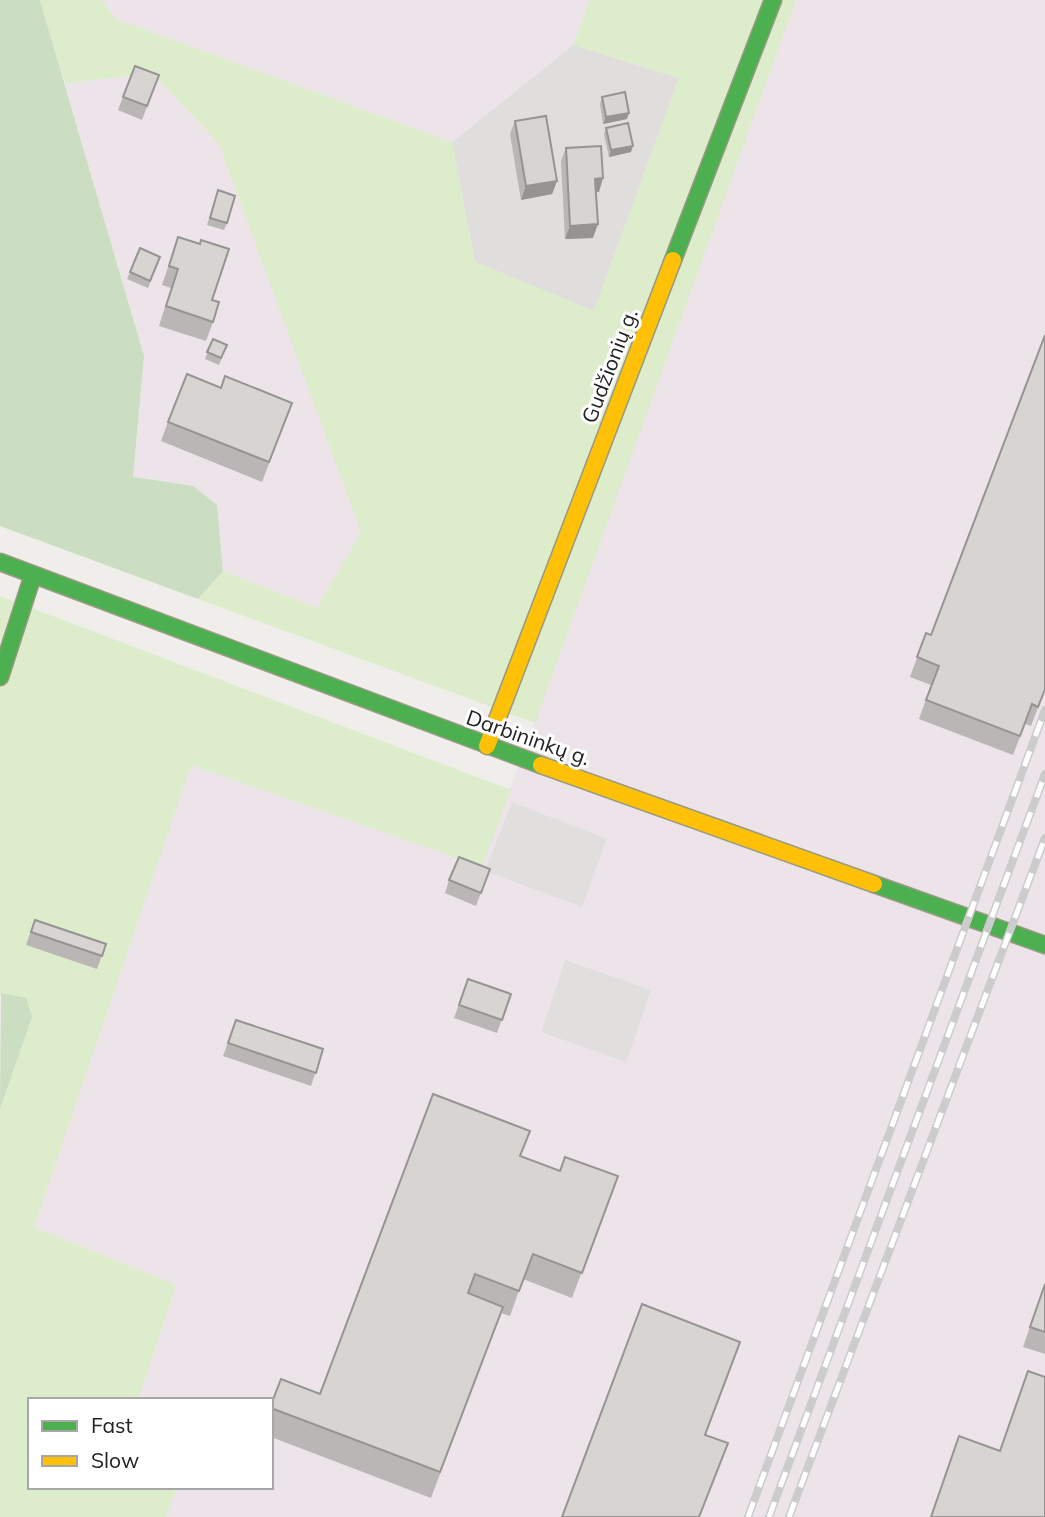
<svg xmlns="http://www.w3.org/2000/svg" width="1045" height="1517" font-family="Mulish,sans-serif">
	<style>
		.residential { fill: #dfdedc }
		.industrial { fill: #ede4e9 }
		.grass { fill: #ddeccb }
		.forest { fill: #cbdec1 }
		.parking { fill: #e0dfde }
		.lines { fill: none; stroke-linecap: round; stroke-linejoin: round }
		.fast-casing { stroke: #999a82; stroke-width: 19 }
		.slow-casing { stroke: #999a82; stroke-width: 19 }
		.fast { stroke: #4caf50; stroke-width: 16 }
		.slow { stroke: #ffc107; stroke-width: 16 }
		.rail-casing { stroke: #ccc; stroke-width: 8 }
		.rail { stroke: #fff; stroke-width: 5; stroke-dasharray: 16; stroke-linecap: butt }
		.wall { fill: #b9b6b5 }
		.shaded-wall { fill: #969493 }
		.building { fill: #d7d4d2; stroke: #969493; stroke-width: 2 }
		.labels { text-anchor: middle; stroke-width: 6; stroke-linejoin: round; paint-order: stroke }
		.street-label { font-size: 21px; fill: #222; stroke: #fff }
	</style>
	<rect width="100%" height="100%" fill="#f0eeeb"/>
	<polygon class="residential" points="573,45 679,78 594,311 475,262 452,142"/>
	<g class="industrial">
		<polygon points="102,0 590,0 573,45 452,142 115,19"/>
		<polygon points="796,0 1045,0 1045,1517 166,1517 177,1487 271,1487 271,1400 138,1400 176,1285 34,1227 191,764 482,866"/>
		<polygon points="153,74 219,144 362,532 317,608 223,571 217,505 193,486 133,478 144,356 65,83"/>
	</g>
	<g class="grass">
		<polygon points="40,0 102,0 116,19 452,142 475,262 594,311 679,78 573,45 590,0 796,0 535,723 198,599 223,571 317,608 361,532 219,144 153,74 65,83"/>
		<polygon points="0,596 511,790 482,867 191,765 34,1227 176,1285 138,1400 30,1400 30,1487 177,1487 166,1517 0,1517 0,1109 32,1017 0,994"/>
	</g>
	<g class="forest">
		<polygon points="0,0 40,0 144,356 133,477 193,486 217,505 223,571 198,599 0,526"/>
		<polygon points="1,993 26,998 32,1017 0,1109"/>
	</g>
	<g class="parking">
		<polygon points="512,802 607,839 582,907 485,871"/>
		<polygon points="565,960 651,990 626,1062 541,1032"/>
	</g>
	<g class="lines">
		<defs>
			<g id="fast">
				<polyline points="673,260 773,0"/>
				<polyline points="0,562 541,765"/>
				<polyline points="0,677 33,575"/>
				<polyline points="874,884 1045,945"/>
			</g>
			<g id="slow">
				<polyline points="487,746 673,260"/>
				<polyline points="541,765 874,884"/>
			</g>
		</defs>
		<use href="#fast" class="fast-casing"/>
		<use href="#slow" class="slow-casing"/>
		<use href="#fast" class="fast"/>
		<use href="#slow" class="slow"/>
		<defs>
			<g id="rail">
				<polyline points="748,1517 1045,710"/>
				<polyline points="769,1517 1045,774"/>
				<polyline points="789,1517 1045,838"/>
			</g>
		</defs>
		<use href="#rail" class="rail-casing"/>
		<use href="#rail" class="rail"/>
	</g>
	<g class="wall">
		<polygon points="135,66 159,75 142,120 118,110"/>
		<polygon points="602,97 627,119 603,124 600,104"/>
		<polygon points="515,121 557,181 552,194 521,200 510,134"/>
		<polygon points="606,128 631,152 609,157 604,134"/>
		<polygon points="566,148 599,192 596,192 593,238 565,239 561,161"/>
		<polygon points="218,190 227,223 224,230 207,225"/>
		<polygon points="178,237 212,300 213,322 206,341 159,326 171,288 162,285"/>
		<polygon points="140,248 160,257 148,288 127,279"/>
		<polygon points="213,339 227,345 219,365 205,359"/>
		<polygon points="292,403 262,482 161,441 168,422"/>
		<polygon points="926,633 1045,689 1031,726 1025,724 1013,755 919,719 931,685 910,677"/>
		<polygon points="490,869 476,906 445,893 449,880"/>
		<polygon points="35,920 106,944 97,969 26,945"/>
		<polygon points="468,979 511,994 497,1033 454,1018"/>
		<polygon points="236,1020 323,1049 311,1086 223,1056"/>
		<polygon points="521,1156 560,1171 618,1176 572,1298 523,1279 510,1316 501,1313 431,1498 271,1437 271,1405 320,1394"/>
		<polygon points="1045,1283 1045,1354 1023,1347"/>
	</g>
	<g class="shaded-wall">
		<polygon points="629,113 627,119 603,124 606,117"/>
		<polygon points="633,146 631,152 609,157 611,150"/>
		<polygon points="603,178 599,192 590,192 595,179"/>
		<polygon points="557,181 552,194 521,200 526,186"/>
		<polygon points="598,224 593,238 565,239 570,226"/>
	</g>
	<g class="building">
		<polygon points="135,66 159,75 147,106 123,97"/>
		<polygon points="625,92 629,113 606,117 602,97"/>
		<polygon points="546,116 557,181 526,186 515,121"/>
		<polygon points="628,123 633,146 611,150 606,128"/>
		<polygon points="601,146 603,178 595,179 598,224 570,226 566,148"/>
		<polygon points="218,190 235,196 227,223 210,218"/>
		<polygon points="178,237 200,244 201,240 229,249 212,300 219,302 213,322 166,306 178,269 169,266"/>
		<polygon points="140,248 160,257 150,281 130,272"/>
		<polygon points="1045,335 1045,689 1038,707 1032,704 1020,736 926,700 939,666 917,657 926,633 931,635"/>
		<polygon points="213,339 227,345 221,358 207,352"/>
		<polygon points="187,374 221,388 225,376 292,403 269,462 168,422"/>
		<polygon points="459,857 490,869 481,893 449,880"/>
		<polygon points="35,920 106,944 102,956 31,932"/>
		<polygon points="468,979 511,994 502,1020 459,1005"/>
		<polygon points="236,1020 323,1049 316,1073 228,1043"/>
		<polygon points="433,1094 530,1131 520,1156 560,1171 565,1157 618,1176 582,1273 533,1254 519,1291 475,1274 468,1293 503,1307 440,1472 271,1408 271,1405 281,1379 320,1394"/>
		<polygon points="1045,1284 1045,1332 1030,1327"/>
		<polygon points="642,1304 740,1342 705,1435 728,1443 699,1517 562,1517"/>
		<polygon points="1028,1371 1045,1377 1045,1517 931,1517 959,1436 1000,1451"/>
	</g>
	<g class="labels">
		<g class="street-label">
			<text transform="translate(610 366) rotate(-69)" y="7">Gudžionių g.</text>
			<text transform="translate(528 738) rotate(19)" y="7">Darbininkų g.</text>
		</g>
	</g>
	<rect x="28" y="1398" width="245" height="91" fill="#ffffff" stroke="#a7a7a7" stroke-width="2"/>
	<rect x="42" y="1421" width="35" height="10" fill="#4caf50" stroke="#a7a7a7" stroke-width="2"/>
	<text x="91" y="1433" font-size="21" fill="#222222">Fast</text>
	<rect x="42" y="1456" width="35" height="10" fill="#ffc107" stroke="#a7a7a7" stroke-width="2"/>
	<text x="91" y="1468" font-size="21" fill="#222222">Slow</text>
</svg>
